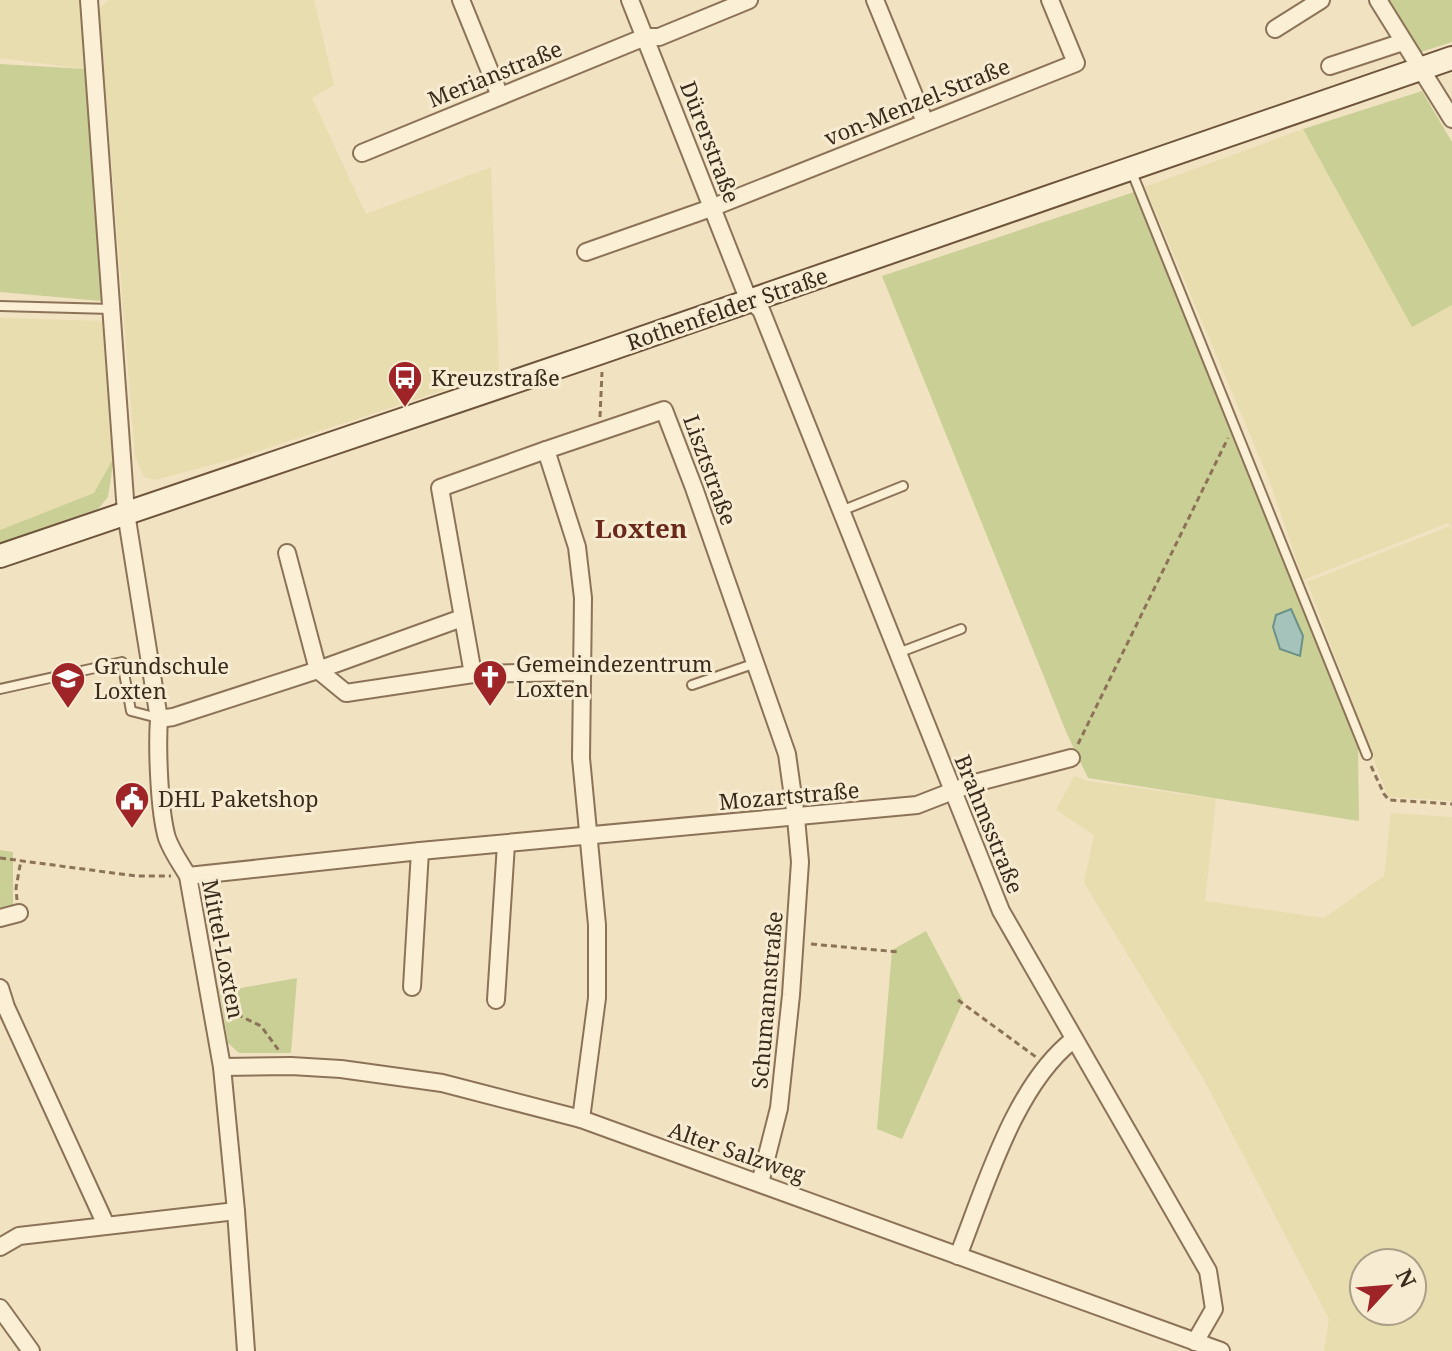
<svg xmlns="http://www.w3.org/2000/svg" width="1452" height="1351" font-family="'Noto Serif',serif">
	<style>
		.farmland { fill: #e7ddaf; fill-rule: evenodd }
		.green { fill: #cacf95 }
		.water { fill: #a5c3ba; stroke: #6b9288; stroke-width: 2 }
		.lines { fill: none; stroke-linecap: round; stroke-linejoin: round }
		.lane-casing { stroke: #8c7358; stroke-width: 12 }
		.street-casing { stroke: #8c7358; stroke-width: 20 }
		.secondary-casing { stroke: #6d543b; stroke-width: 26 }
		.path { stroke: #8c7358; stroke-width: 3; stroke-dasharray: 6 4; stroke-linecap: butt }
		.lane { stroke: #fbefd6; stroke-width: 8 }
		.street { stroke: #fbefd6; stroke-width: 16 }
		.secondary { stroke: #fbefd6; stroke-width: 22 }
		.labels { text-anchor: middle; stroke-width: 6; stroke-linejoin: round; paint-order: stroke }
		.street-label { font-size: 22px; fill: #3b2b1d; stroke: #f7ecd2 }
		.poi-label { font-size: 22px; fill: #3b2b1d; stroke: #f7ecd2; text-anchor: start }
		.quarter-label { font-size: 26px; font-weight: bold; fill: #6a291a; stroke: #f7ecd2 }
	</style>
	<rect width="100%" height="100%" fill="#f1e2c2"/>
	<g class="farmland">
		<polygon points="0,0 79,0 85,69 0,58"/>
		<polygon points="109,0 314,0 334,85 312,98 366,214 491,167 499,372 234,459 155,480 144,477 135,456 99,9"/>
		<polygon points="1303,129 1412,326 1452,305 1452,527 1448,523 1303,580 1270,482 1145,187"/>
		<polygon points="0,318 106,321 114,457 94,493 0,530"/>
		<polygon points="1450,526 1452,530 1452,801 1388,797 1307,582"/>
		<path d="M1074 776 1089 781 1216 799 1205 901 1324 918 1384 876 1391 813 1452 817V1351H1324L1329 1319 1203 1078 1084 883 1094 835 1056 810ZM1364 1263H1412V1311H1364Z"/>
	</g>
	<g class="green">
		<polygon points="1389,0 1452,0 1452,42 1421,52"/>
		<polygon points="0,64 85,69 101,301 0,292"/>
		<polygon points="1422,91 1452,142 1452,305 1412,327 1303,129"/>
		<polygon points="1134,192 1358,746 1359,821 1088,778 1067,734 882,276"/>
		<polygon points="114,457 108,497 98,509 0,544 0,530 94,493"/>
		<polygon points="0,850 13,852 13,905 0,909"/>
		<polygon points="926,931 963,1001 902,1139 877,1129 892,950"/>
		<polygon points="297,978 291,1053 239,1053 228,1043 219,989 241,988"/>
	</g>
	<polygon class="water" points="1291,609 1303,636 1300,656 1280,649 1273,627 1276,615"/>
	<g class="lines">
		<defs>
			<g id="lane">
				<polyline points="1131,170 1367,755"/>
				<polyline points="0,306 111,309"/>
				<polyline points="841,511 903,486"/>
				<polyline points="898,653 961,629"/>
				<polyline points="692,685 756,663"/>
				<polyline points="0,689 122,662 131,711 158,718"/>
			</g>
			<g id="street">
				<path d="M89 0 126 513 159 719C157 747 159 811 167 838 172 852 181 864 188 876L222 1067 236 1211 246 1351"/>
				<polyline points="461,0 500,96"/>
				<polyline points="630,0 745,291 750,300 761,310 1001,911 1208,1271 1214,1309 1195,1342"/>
				<polyline points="875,0 925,122"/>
				<polyline points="1378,0 1452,119"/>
				<polyline points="1275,29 1321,0"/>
				<polyline points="1330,66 1403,42"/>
				<polyline points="362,153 645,37 659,37 749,0"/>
				<polyline points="586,252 711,208 1076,63 1050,0"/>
				<polyline points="546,450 664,410 694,488 787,754 796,818 800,862 791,995 779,1108 760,1183"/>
				<polyline points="287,553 318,670 462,618"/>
				<polyline points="473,674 440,488 546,450 577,547 583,598 581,758 597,925 597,998 581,1119"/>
				<polyline points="159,719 173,717 318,670 346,693 473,674 583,672"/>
				<polyline points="188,876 420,851 917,805 971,784 1071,758"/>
				<polyline points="0,918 19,913"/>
				<polyline points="412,987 420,851"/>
				<polyline points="0,988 6,1007 106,1225"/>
				<polyline points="496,1000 506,844"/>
				<polyline points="222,1067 291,1066 341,1069 442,1083 581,1119 1221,1351"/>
				<polyline points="0,1247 19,1236 236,1211"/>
				<path d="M958 1256C985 1188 1014 1086 1073 1040"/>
				<polyline points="0,1308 31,1351"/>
			</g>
			<path id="secondary" d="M0 556C199 487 400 422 599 353 884 255 1167 155 1452 58"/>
		</defs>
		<use href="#lane" class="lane-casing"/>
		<use href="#street" class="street-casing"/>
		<use href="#secondary" class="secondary-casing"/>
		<g class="path">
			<polyline points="600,417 602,372"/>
			<polyline points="1078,744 1228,438"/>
			<polyline points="1371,766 1384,794 1389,800 1452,804"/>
			<polyline points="0,858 136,876 171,876"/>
			<polyline points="17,900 16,888 21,860"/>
			<polyline points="811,944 899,952"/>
			<polyline points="958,1000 1036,1057"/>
			<polyline points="228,1010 261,1026 280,1052"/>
		</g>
		<use href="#lane" class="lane"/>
		<use href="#street" class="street"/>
		<use href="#secondary" class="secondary"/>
	</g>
	<defs>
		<symbol id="bus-pin" viewBox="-11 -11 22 30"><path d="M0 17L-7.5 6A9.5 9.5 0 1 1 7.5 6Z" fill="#9e2427" stroke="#f7ecd2"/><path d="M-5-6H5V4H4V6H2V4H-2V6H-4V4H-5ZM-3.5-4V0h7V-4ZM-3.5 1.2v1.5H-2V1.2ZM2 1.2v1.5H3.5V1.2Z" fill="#fff"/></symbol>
		<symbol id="church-pin" viewBox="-11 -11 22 30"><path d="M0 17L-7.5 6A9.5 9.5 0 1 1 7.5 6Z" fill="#9e2427" stroke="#f7ecd2"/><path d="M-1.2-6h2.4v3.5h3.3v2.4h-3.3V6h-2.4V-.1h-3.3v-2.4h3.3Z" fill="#fff"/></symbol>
		<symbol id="school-pin" viewBox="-11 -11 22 30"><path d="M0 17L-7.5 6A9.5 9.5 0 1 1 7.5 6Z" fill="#9e2427" stroke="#f7ecd2"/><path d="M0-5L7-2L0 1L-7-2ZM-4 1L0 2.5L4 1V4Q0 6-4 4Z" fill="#fff"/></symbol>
		<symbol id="civic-pin" viewBox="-11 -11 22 30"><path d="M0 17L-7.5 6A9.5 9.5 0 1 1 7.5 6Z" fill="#9e2427" stroke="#f7ecd2"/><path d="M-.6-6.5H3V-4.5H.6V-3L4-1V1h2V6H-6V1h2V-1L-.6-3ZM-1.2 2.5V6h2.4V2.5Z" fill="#fff"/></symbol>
	</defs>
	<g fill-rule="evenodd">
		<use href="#bus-pin" x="385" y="358" width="40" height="54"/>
		<use href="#church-pin" x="470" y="657" width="40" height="54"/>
		<use href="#school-pin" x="48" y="659" width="40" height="54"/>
		<use href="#civic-pin" x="112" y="779" width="40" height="54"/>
	</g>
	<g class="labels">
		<g class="street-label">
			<text transform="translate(495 74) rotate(-22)" y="8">Merianstraße</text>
			<text transform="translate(917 102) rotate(-22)" y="8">von-Menzel-Straße</text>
			<text transform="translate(710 142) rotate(69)" y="8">Dürerstraße</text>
			<text transform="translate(727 309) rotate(-19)" y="8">Rothenfelder Straße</text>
			<text transform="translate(710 470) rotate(70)" y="8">Lisztstraße</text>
			<text transform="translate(789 796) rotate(-5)" y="8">Mozartstraße</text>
			<text transform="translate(989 824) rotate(68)" y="8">Brahmsstraße</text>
			<text transform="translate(223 949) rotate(79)" y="8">Mittel-Loxten</text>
			<text transform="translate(767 1000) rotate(-85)" y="8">Schumannstraße</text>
			<text transform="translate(737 1152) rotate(19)" y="8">Alter Salzweg</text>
		</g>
		<g class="poi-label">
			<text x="431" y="386">Kreuzstraße</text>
			<text x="516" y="672">Gemeindezentrum<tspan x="516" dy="25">Loxten</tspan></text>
			<text x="94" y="674">Grundschule<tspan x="94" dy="25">Loxten</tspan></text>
			<text x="158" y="807">DHL Paketshop</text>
		</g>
		<g class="quarter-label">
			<text x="641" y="538">Loxten</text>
		</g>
	</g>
	<g transform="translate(1388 1287) rotate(64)"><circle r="38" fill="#f7ecd2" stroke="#ac9f8a" stroke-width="2"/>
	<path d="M0-6L14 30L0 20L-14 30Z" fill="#9e2427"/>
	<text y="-12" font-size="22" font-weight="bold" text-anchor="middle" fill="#3b2b1d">N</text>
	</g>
</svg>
